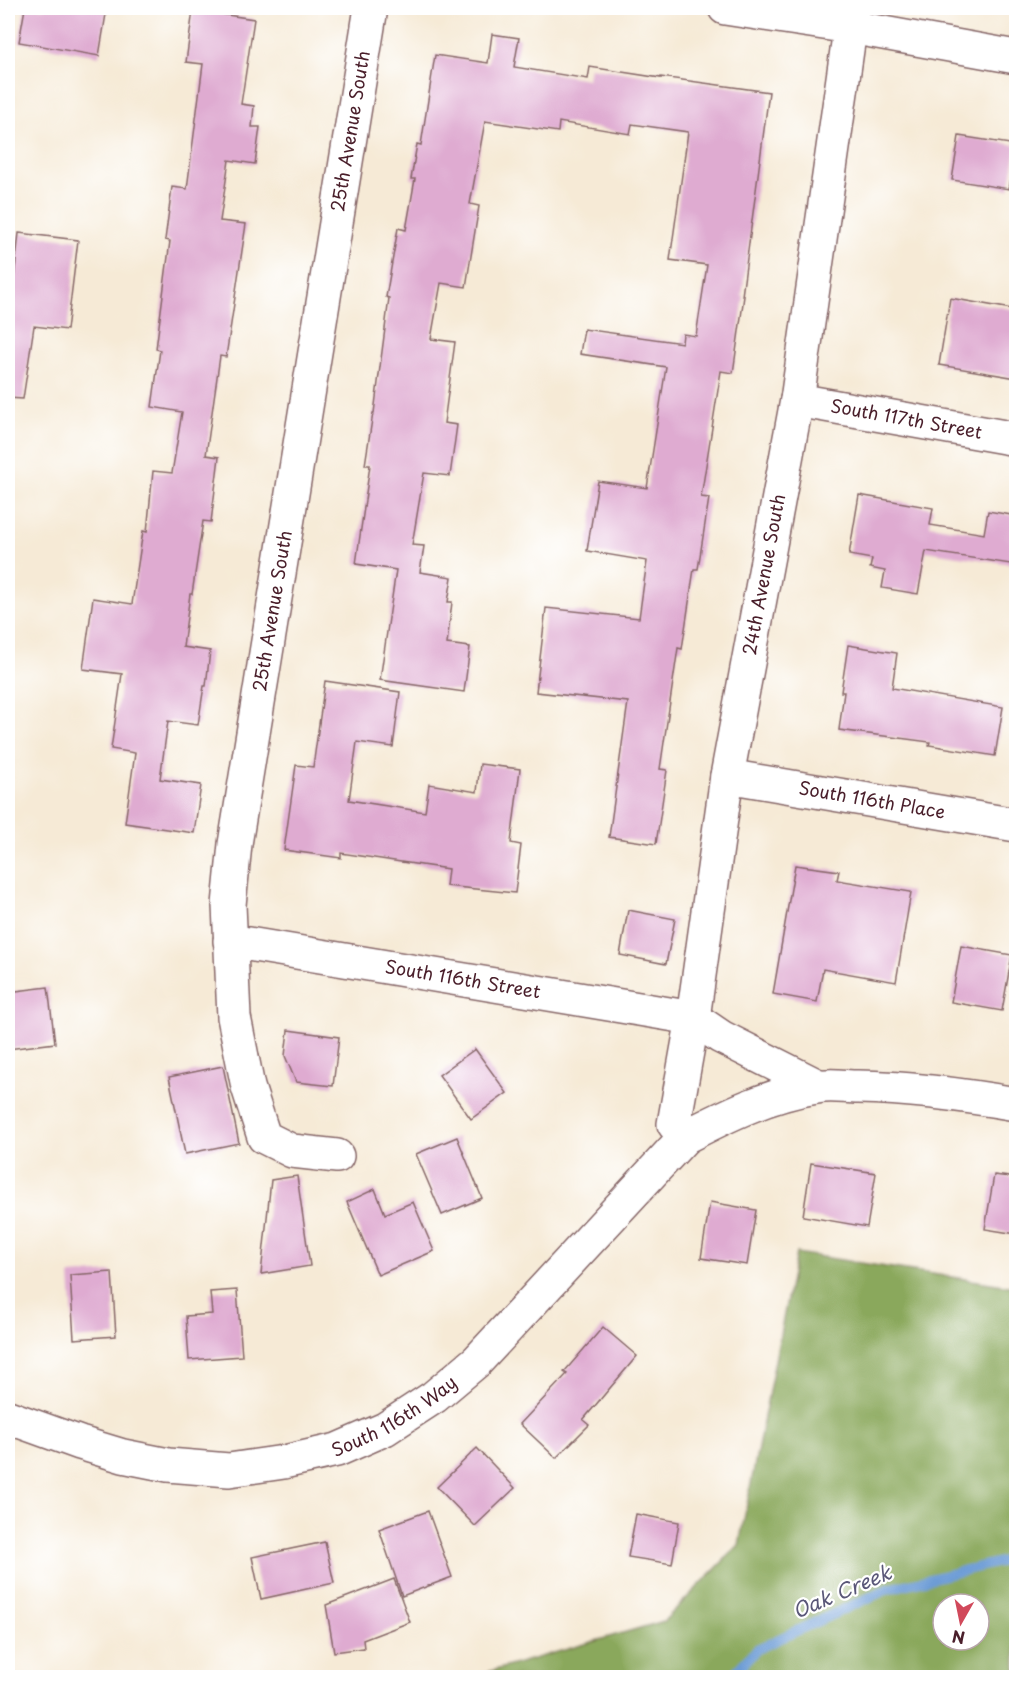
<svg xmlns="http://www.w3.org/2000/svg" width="1024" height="1685" font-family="'Playpen Sans',sans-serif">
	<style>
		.forest { fill: #8aa85b; stroke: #6a6443; stroke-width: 1.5; fill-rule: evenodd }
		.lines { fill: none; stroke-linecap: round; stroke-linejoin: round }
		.stream { stroke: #6d9cd6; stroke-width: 10 }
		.building { fill: #dfabd1 }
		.minor-casing { stroke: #866667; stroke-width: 36 }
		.minor { stroke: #fff; stroke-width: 33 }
		.labels { text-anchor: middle; stroke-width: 4.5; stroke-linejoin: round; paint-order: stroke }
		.street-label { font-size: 18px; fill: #4a1f2b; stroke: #fff }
		.water-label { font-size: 20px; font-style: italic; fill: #5a5778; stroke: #fff }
	</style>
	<rect width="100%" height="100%" fill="#fff"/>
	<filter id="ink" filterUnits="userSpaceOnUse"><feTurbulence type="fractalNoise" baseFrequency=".0167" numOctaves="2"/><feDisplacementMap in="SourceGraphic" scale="12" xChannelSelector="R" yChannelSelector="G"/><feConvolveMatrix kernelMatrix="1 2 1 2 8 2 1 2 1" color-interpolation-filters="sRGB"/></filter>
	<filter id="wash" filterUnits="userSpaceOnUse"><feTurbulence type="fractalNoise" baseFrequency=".008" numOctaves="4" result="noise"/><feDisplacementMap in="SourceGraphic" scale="24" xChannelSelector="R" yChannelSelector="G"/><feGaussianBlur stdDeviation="1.35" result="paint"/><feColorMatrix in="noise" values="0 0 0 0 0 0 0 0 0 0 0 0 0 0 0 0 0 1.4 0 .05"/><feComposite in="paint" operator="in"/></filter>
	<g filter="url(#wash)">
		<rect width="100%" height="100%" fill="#f6ead6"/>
		<path class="forest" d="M796 1253 1016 1287V1677H471L664 1621 739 1545ZM943 1604H979V1640H943Z"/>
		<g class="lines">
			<polyline class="stream" points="730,1678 757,1649 888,1589 1016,1558"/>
		</g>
		<g id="blocks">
			<g class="building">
				<polygon points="25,8 107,8 99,56 19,42"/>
				<polygon points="193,10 254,19 241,104 254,106 252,127 260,127 255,164 229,160 220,221 246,224 226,357 220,356 206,455 219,457 211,522 203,521 192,594 190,594 183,647 210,651 206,686 204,686 198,725 168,721 160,779 201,785 194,833 125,823 135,753 111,749 122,674 83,669 93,598 132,604 143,531 147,532 153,471 172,473 182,412 152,407 160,350 156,349 170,241 165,240 172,187 187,189 203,64 186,62"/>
				<polygon points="492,34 519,38 514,67 588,79 590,67 661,78 661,77 769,92 742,296 744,296 733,373 721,371 701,497 709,498 698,569 694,569 682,649 678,648 660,769 667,770 656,844 609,837 628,702 536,692 546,608 639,618 647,561 587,551 598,481 647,488 666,367 580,354 584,329 682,343 683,334 696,336 707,265 670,260 688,132 632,124 630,134 559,122 558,132 485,121 470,204 479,206 466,287 441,283 431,339 455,342 444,423 457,425 450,476 424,473 412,545 424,546 420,572 452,577 448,602 452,602 447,644 470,647 464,692 380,680 396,570 356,564 370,465 365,465 373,413 374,413 389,298 386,297 398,228 406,230 415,179 411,179 417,144 421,145 435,55 488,63"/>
				<polygon points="959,136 1017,145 1009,189 952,180"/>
				<polygon points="19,233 78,240 67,330 34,326 23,399 8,398 8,334"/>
				<polygon points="950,298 1017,310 1017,378 939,365"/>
				<polygon points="859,495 933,508 930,525 984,534 988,511 1017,516 1017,565 926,551 918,594 882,588 885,571 870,568 872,559 849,555"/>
				<polygon points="848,645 897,653 892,688 1003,707 995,756 929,745 930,742 839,730 844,692 841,692"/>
				<polygon points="325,681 400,692 393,747 357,742 349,800 425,812 429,784 477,792 480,764 520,769 511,843 521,845 515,893 446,886 448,869 341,853 341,858 284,850 296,765 313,767"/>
				<polygon points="795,865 839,871 837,880 911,892 896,982 823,969 817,1002 773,994"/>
				<polygon points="628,910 675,919 666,964 620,955"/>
				<polygon points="961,946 1012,955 1002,1011 951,1002"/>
				<polygon points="48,987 55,1043 8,1049 8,992"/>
				<polygon points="288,1030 339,1037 333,1086 296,1082 285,1056"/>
				<polygon points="475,1049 507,1093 471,1119 439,1075"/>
				<polygon points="223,1066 239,1143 185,1154 169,1077"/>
				<polygon points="457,1137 482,1198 442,1215 416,1154"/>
				<polygon points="811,1163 876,1173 867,1227 803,1216"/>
				<polygon points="994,1175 1017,1178 1017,1234 985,1229"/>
				<polygon points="297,1176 310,1266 261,1274 271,1180"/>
				<polygon points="375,1189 385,1214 413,1202 434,1251 378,1275 347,1202"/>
				<polygon points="710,1202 756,1210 747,1265 701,1258"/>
				<polygon points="112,1272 116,1336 74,1339 70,1275"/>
				<polygon points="237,1290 242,1356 189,1360 186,1316 212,1314 210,1292"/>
				<polygon points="603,1327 637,1356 583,1420 589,1425 556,1458 520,1424 567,1374 564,1372"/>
				<polygon points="477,1448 515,1488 475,1526 437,1487"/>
				<polygon points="428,1511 452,1577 402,1596 379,1529"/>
				<polygon points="636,1514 679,1522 672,1564 628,1557"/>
				<polygon points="325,1542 334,1583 261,1599 252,1557"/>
				<polygon points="394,1579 410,1622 363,1640 364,1648 334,1652 326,1605"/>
			</g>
		</g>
	</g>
	<g filter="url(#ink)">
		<use href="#blocks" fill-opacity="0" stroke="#866667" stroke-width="1.5"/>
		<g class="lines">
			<defs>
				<g id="minor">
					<polyline points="725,8 850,27 1016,57"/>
					<path id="s1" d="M797 400 1016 439"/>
					<path id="s2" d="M727 776 1016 825"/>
					<path id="s3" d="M230 941 693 1018 721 1037 818 1086"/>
					<path id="s4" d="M685 1137 674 1124 693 1018 727 776 797 400 853 8"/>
					<path id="s5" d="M337 1156 292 1151 264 1137 248 1087 234 1017 229 905 235 844 371 8"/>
					<path id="s6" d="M8 1417 80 1443 123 1456 168 1465 229 1470 284 1462 337 1450 385 1429 434 1397 477 1361 685 1137C727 1115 770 1094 817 1087 830 1084 845 1087 858 1087 911 1088 964 1095 1016 1104"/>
				</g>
			</defs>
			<use href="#minor" class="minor-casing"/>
			<use href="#minor" class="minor"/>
		</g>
	</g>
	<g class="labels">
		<g class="street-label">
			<text dy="6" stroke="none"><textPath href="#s5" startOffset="1096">25th Avenue South</textPath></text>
			<text dy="6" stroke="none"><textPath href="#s1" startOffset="111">South 117th Street</textPath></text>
			<text dy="6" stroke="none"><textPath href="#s4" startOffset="574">24th Avenue South</textPath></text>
			<text dy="6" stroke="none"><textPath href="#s5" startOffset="610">25th Avenue South</textPath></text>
			<text dy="6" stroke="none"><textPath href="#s2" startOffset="147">South 116th Place</textPath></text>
			<text dy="6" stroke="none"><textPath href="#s3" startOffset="236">South 116th Street</textPath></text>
			<text dy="6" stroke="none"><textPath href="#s6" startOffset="405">South 116th Way</textPath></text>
		</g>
		<g class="water-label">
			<text transform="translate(842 1592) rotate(-23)" y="7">Oak Creek</text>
		</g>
	</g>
	<rect width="1024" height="1685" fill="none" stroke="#fff" stroke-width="30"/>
	<g transform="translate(961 1622) rotate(189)"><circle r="28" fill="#ffffff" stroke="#b7a5aa" stroke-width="1.5"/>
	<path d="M0-4.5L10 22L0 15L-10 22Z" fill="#d1495b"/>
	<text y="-9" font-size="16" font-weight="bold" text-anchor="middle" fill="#4a1f2b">N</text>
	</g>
</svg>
